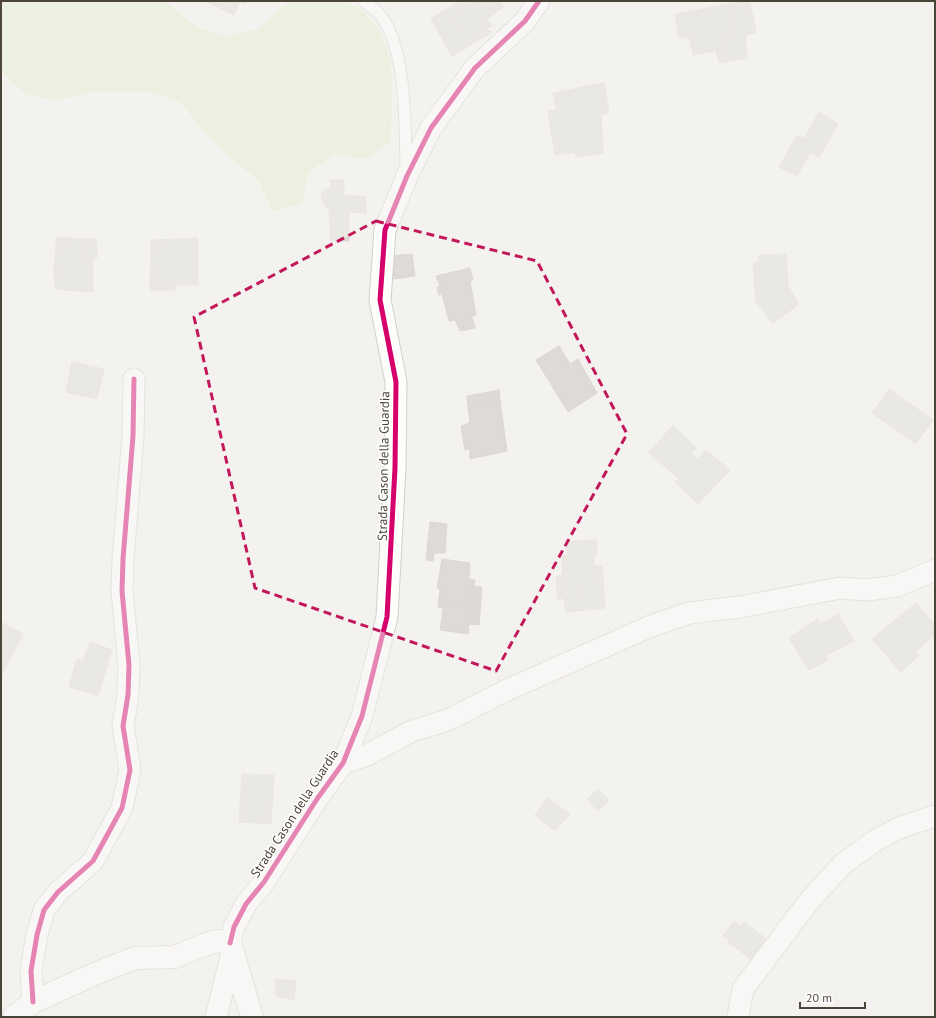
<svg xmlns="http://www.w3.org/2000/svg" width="936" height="1018" font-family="'PT Sans',sans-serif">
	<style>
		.green { fill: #e1eecf }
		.building { fill: #dedbd6; stroke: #dcd9d4 }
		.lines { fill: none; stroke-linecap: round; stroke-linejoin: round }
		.service-casing { stroke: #d2d0cb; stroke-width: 13 }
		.minor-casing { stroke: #d2d0cb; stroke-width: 23 }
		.tertiary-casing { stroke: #d2d0cb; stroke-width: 24 }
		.service { stroke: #fdfdfc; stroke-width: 11 }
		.minor { stroke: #fdfdfc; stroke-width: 21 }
		.tertiary { stroke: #fdfdfc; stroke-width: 22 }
		.cycleway-casing { stroke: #fff; stroke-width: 8 }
		.cycleway { stroke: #d6006c; stroke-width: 5 }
		.marked { fill: none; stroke: #c2185b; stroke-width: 3; stroke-dasharray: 8 5; stroke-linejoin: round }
		.labels { text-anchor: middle; stroke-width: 3; stroke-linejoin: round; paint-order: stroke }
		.street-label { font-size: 13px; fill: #4b4439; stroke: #fff }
	</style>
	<rect width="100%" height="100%" fill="#f4f2ee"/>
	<polygon class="green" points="1,1 164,1 198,28 227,37 258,29 281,7 295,1 345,1 364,12 379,30 386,46 391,63 392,82 391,141 367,159 335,155 309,171 302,203 273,211 258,181 208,137 181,103 152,92 89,92 59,100 27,95 1,72"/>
	<g class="building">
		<polygon points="205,1 247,1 245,4 240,2 234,15"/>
		<polygon points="460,1 477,1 455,14 456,17 452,19 465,39 486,29 492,32 452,56 431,19"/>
		<polygon points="477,1 490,1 498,11 487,19 492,26 465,39 452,19 456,17 455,14"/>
		<polygon points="490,1 500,1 504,7 498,11"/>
		<polygon points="744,1 750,1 756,32 745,36 747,58 719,63 716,50 729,48 728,36 734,36 729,4"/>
		<polygon points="729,4 734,36 728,36 729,48 693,55 689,36 679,38 675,14"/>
		<polygon points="604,83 609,113 601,114 603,153 576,157 575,152 555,155 548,111 557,110 553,93"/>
		<polygon points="819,112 838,124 819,157 810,152 797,176 779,167 797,135 804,139"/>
		<polygon points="330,180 344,180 344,195 366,197 366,213 349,212 349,241 331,241 329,210 321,199 322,193 326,189 331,188"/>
		<polygon points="56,238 66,238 67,248 56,247"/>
		<polygon points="66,238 88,239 86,258 93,257 93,292 64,290 63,270 54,270 56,247 67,248"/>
		<polygon points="198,238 198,285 159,285 158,240"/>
		<polygon points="88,239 96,239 97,258 86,258"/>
		<polygon points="151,240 158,240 159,285 175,285 175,290 150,290"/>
		<polygon points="412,254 415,276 394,279 391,256"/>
		<polygon points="786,254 788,286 799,304 773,323 756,302 753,264 758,263 759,255"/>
		<polygon points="470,268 473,280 470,281 476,315 472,316 475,328 460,331 455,320 449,321 442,294 439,295 437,287 440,286 436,276"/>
		<polygon points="54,270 63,270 64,290 55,289"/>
		<polygon points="559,346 570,364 578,359 597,393 568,412 536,360"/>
		<polygon points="72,362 104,369 97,399 66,392"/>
		<polygon points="889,389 933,420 916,444 872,413"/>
		<polygon points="499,390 500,400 468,406 467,396"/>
		<polygon points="500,400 507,451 470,459 470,449 465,450 461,426 470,423 468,406"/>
		<polygon points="673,425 696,448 691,453 697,459 706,450 730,470 698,504 675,482 679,479 649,453"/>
		<polygon points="430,522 447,524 445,553 434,553 433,561 426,560"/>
		<polygon points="596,540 597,555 593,556 595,584 579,585 579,597 564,598 562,556 567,556 567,542"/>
		<polygon points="442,559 470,563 469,579 475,580 470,608 444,604 443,608 438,607 440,589 437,588"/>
		<polygon points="594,566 602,566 605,608 566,612 564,598 579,597 579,585 595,584"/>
		<polygon points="564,574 564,598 558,599 556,577"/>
		<polygon points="473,586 482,587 479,625 469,624 468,634 440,630 444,604 470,608"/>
		<polygon points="916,603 935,625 935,635 916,651 919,655 901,672 872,639"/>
		<polygon points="838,614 854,641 825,656 828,660 809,670 789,638 817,619 821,624"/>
		<polygon points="1,622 23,634 1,676"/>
		<polygon points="90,642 112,650 98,695 69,687 77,659 83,661"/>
		<polygon points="242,774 274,775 271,824 239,822"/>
		<polygon points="599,789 609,801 598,811 587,799"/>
		<polygon points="547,798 570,814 555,831 535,815"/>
		<polygon points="734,921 741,926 744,922 769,941 753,961 728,942 729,940 723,936"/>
		<polygon points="275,979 296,981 294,1000 276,996"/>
	</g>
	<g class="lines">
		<defs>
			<path id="service" d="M364 1C369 6 376 10 380 15 407 47 405 128 406 169"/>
			<g id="minor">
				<polyline points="343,763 367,755 412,731 448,720 505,691 651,626 689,613 740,607 840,588 866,590 897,586 935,570"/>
				<polyline points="230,943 234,927 246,904 264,882 317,799 343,763 362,716 387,617 395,468 396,382 380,300 385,230 407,176 431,128 475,68 525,21 539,1"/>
				<polyline points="33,1002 31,971 37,935 44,910 58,892 93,861 122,808 130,770 123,726 128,695 129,665 122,591 123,559 133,436 134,379"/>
				<polyline points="216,1017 232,953"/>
				<polyline points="738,1017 743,989 809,901 843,864 876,840 901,827 935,816"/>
			</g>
			<polyline id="tertiary" points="14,1017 33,1002 99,972 135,958 175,957 206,944 218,941 230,943 252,1017"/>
		</defs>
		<use href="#service" class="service-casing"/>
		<use href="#minor" class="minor-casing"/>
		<use href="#tertiary" class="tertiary-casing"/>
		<use href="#service" class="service"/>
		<use href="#minor" class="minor"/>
		<use href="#tertiary" class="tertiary"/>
		<defs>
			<g id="cycleway">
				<polyline points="230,943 234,927 246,904 264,882 317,799 343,763 362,716 387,617 395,468 396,382 380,300 385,230 407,176 431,128 475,68 525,21 539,1"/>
				<polyline points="33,1002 31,971 37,935 44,910 58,892 93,861 122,808 130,770 123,726 128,695 129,665 122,591 123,559 133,436 134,379"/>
			</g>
		</defs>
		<use href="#cycleway" class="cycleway-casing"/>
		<use href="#cycleway" class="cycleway"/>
	</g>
	<path d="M0 0H936V1018H0ZM376 221 537 261 627 434 496 671 255 588 194 317Z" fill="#f4f2ee" fill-opacity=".55" fill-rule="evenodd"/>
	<path class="marked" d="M376 221 537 261 627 434 496 671 255 588 194 317Z"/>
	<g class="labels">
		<g class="street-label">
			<text transform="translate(383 466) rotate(-89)" y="5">Strada Cason della Guardia</text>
			<text transform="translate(294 813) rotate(-57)" y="5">Strada Cason della Guardia</text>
		</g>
	</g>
	<rect width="936" height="1018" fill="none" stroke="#4b4439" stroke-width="4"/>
	<path d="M800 1002v6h65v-6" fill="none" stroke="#4b4439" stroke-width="2"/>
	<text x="806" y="1002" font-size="12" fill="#4b4439" stroke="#ffffff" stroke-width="3" paint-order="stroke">20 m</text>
</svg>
